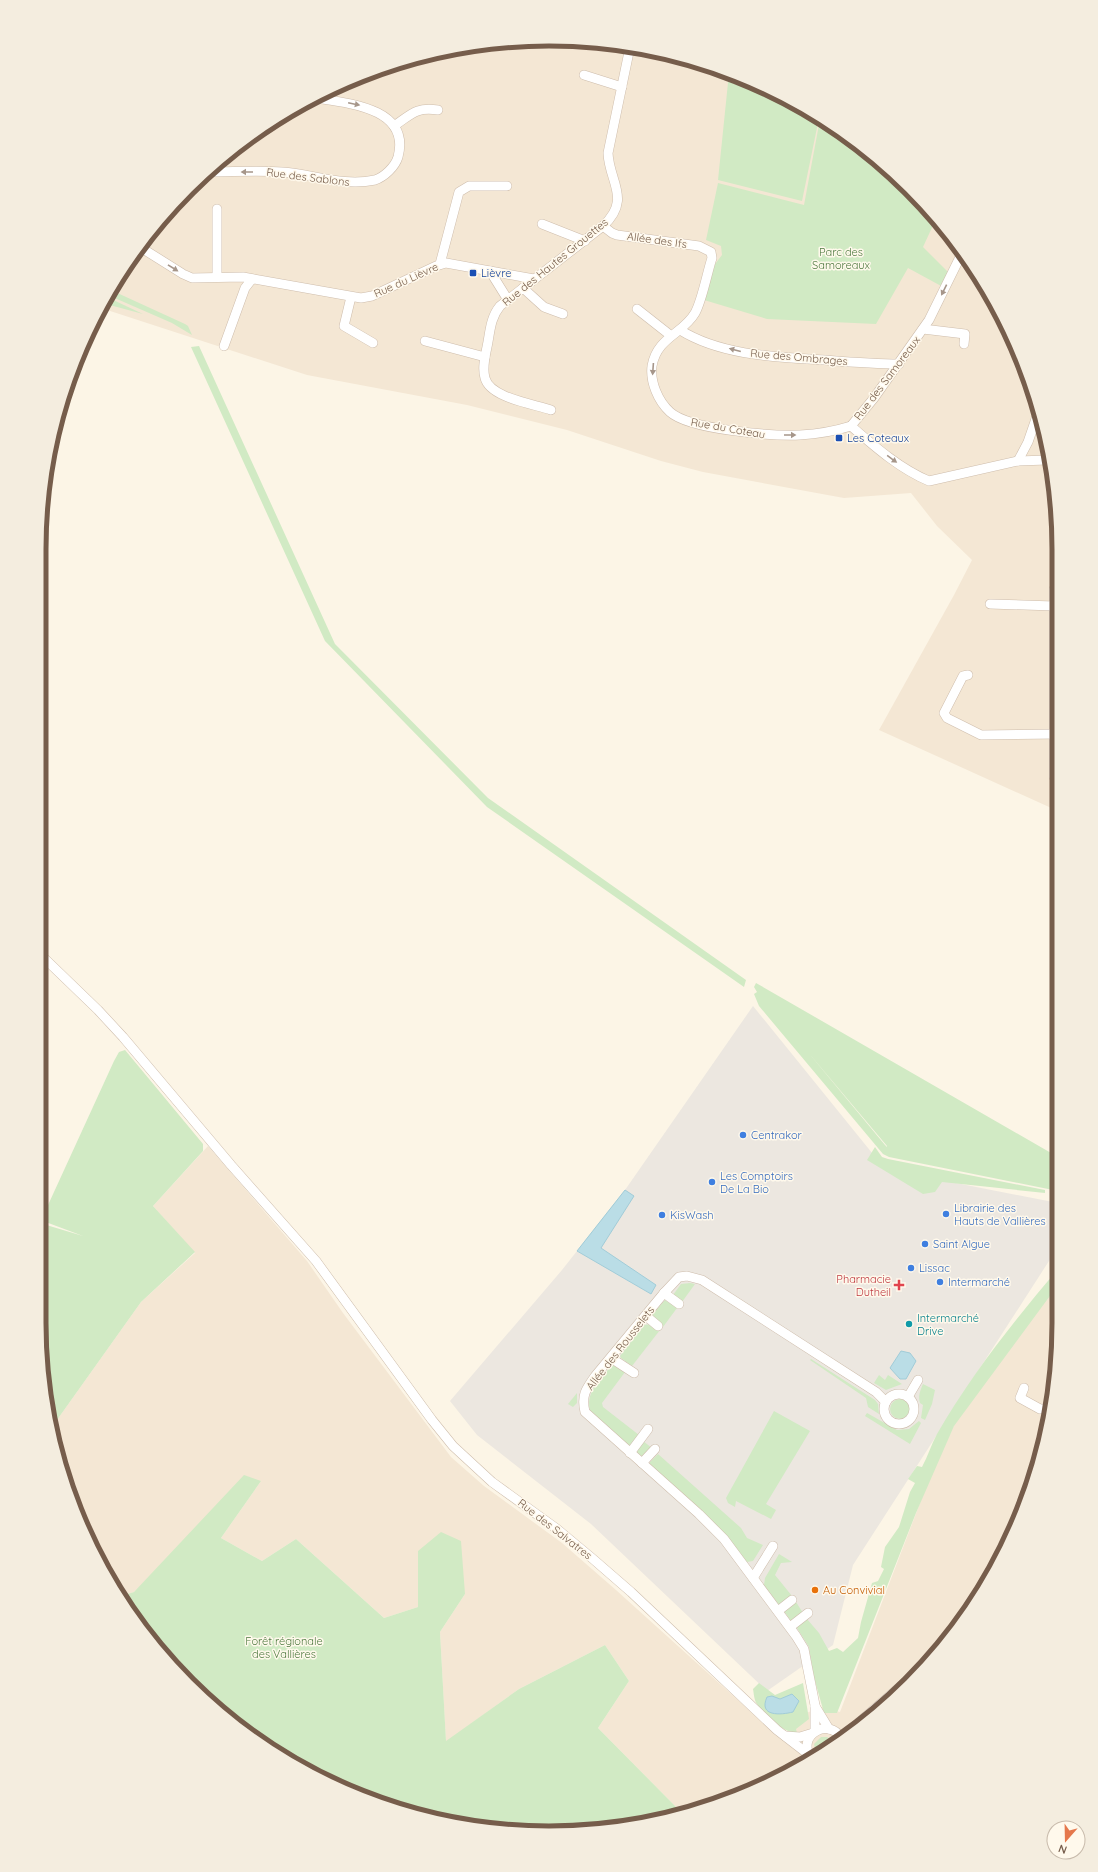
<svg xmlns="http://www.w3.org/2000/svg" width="1098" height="1872" font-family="Quicksand,sans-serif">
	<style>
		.residential { fill: #f4e7d4 }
		.industrial { fill: #ece7e0 }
		.green { fill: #d1eac4; fill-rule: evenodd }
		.water { fill: #badde6; stroke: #a1ccd8 }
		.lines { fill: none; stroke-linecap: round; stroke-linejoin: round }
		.minor-casing { stroke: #cebdac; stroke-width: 10 }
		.minor { stroke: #fff; stroke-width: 9 }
		.oneway { fill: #a6968a }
		.transit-dot { fill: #1a4fb4; stroke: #fff9ec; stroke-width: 1.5 }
		.shop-dot { fill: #3f7fe0; stroke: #fff9ec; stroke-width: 1.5 }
		.health-dot { fill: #e0444e; stroke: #fff9ec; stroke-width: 1.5 }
		.culture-dot { fill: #0f9aa8; stroke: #fff9ec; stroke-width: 1.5 }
		.food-dot { fill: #e8710a; stroke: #fff9ec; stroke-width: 1.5 }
		.labels { text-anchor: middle; stroke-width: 3; stroke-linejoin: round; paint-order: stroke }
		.street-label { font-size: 11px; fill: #765d4b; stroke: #fff9ec }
		.park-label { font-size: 11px; fill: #507b42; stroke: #fff9ec }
		.transit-label { font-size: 11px; fill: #164399; stroke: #fff9ec; text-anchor: start }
		.shop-label { font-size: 11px; fill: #366cbe; stroke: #fff9ec; text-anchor: start }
		.health-label { font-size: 11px; fill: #be3a42; stroke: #fff9ec; text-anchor: end }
		.culture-label { font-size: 11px; fill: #0d838f; stroke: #fff9ec; text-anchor: start }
		.food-label { font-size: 11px; fill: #c56008; stroke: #fff9ec; text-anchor: start }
		.rim { fill: none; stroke: #765d4b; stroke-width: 5 }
	</style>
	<rect width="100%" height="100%" fill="#fcf5e6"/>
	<g class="residential">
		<polygon points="549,39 648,49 744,78 832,125 910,189 991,294 1032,385 1058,515 1058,811 879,730 954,595 972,560 937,526 911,493 844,498 703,472 661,461 567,430 467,405 307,375 104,309 125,266 188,189 265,125 354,78 449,49"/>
		<polygon points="208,1146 307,1261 343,1313 451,1457 484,1486 562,1543 616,1590 782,1740 799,1716 821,1707 840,1712 930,1477 957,1419 1058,1284 1058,1357 1032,1487 973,1606 932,1659 860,1727 744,1794 682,1813 598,1728 629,1681 605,1645 519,1689 446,1742 440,1632 465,1594 418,1551 418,1607 384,1618 296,1539 262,1561 221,1538 261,1481 134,1592 121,1596 92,1549 66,1487 52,1427 141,1302 195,1253 153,1206"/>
	</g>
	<polygon class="industrial" points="753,1006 885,1169 1058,1203 1058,1247 853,1565 833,1645 767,1691 591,1524 477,1435 450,1401 562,1270 625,1190"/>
	<g class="green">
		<polygon points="729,73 744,78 819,118 802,201 718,180"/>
		<polygon points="820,119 832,125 910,189 935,221 923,247 950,274 943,287 908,268 876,324 767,319 704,300 712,268 722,255 721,246 706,240 718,183 804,205"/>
		<polygon points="113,291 185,324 188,326 192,335 172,323 110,296"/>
		<polygon points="109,298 143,314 106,304"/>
		<polygon points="199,346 335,644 488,798 746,980 744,987 487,807 325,641 191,347"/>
		<path d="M756 983 1058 1157V1191L889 1157 883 1154 759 1006 754 994 757 992 754 987ZM807 1051 887 1146V1147L885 1145Z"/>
		<polygon points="125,1050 203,1144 203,1151 153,1206 195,1252 141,1302 52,1427 43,1390 43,1224 83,1236 43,1221 43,1216 114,1061 119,1052"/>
		<polygon points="875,1147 882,1157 888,1159 1045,1190 1045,1193 942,1182 935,1192 923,1194 867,1160"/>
		<path d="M1058 1269V1285L954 1426 916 1513 837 1713H824L813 1674 809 1647 797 1628 798 1624 807 1619 819 1633 829 1651 837 1648 843 1652 858 1638 861 1622 872 1583 878 1581 884 1569 881 1567 885 1547 899 1527 910 1492 915 1483 908 1479 917 1466 922 1467C928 1456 931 1445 937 1434 971 1375 1014 1321 1058 1269Z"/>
		<polygon points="690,1283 695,1284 682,1302 673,1295 681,1284"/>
		<polygon points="665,1300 677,1308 663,1327 652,1319 651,1316"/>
		<polygon points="651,1324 660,1330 632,1366 621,1358 620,1356 644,1325"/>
		<polygon points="811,1359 875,1400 878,1404 879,1414 868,1407 866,1398 810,1360"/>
		<path d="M613 1364 625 1372 602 1403 603 1407 639 1435 628 1447 591 1414C583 1393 601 1379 613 1364Z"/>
		<polygon points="879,1375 885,1380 888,1375 902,1384 886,1390 874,1383"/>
		<path d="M923 1384 935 1390 932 1404 925 1420 921 1418 923 1405 920 1403C918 1396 920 1391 923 1384Z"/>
		<polygon points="577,1393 577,1403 573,1407 568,1404"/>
		<circle cx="900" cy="1409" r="10"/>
		<polygon points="774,1411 810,1431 766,1504 776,1510 771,1519 736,1501 735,1507 728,1503 726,1498"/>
		<polygon points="867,1413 897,1430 909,1429 919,1421 921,1423 910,1444 865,1416"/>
		<polygon points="643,1441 652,1448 643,1457 639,1457 636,1454 636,1450"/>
		<polygon points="658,1454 741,1528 747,1538 763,1545 753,1561 747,1562 650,1466 650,1462"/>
		<polygon points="244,1475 261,1481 221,1538 262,1561 296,1539 384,1618 418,1607 418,1551 441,1532 461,1541 465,1594 440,1632 446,1741 519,1689 605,1645 629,1681 598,1728 682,1813 649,1823 582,1832 483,1829 417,1816 324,1781 265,1747 189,1684 144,1633 121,1596 134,1592"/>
		<polygon points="779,1554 792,1562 781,1563 775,1575 792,1596 779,1605 764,1585 765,1578"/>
		<polygon points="796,1602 803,1613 791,1621 784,1611"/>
		<path d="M759 1683 775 1695 803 1683 809 1719 796 1729 797 1733C782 1732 764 1716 757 1704 754 1700 754 1694 753 1689Z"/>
		<polygon points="821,1737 827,1737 834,1742 816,1753 814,1744"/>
	</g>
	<g class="water">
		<polygon points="625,1190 634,1196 601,1248 656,1285 651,1294 577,1251"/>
		<polygon points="901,1351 910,1353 916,1361 906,1379 900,1379 890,1368"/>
		<path d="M792 1694 799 1701 793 1712C781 1715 758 1717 767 1697L772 1696 780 1699Z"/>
	</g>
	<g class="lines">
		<defs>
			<g id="minor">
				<polyline points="584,75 622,87"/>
				<path d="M394 126C412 114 415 107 438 110"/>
				<path d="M209 172C233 172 258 170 282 172 313 174 343 187 375 180 384 177 395 167 398 157 411 108 348 103 315 98"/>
				<polyline points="217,209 217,277"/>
				<polyline points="542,224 585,241"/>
				<path d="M603 226 612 233 617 235 699 246 711 252 712 258C707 273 702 301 695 313 683 334 657 337 652 366 650 382 658 401 670 412 690 430 773 436 800 435 817 434 835 431 851 426"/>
				<polyline points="140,247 183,274 192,278 243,277 361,298 372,296 436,266 446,263 534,279"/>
				<polyline points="440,264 459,192 469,186 507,186"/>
				<polyline points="490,271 508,300"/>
				<polyline points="523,288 544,307 563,314"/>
				<polyline points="351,297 344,326 373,343"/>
				<polyline points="637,309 670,335"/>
				<polyline points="923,329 965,334 964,344"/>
				<path d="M680 330C722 356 777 357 825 360 850 362 874 364 899 364"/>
				<polyline points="425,341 485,357"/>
				<polyline points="224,346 245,288 252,279"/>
				<path d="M551 410C534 404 490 398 485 378 482 368 485 357 487 347 490 333 490 318 500 306L603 226C632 199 609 182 608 153L630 47"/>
				<path d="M851 426C874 446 900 469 929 481L1018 461 1047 460"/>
				<polyline points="851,426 874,398 929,320 961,255"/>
				<polyline points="1018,461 1028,442 1038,413"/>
				<polyline points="990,604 1054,606"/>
				<polyline points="968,675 963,676 944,713 947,718 981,735 1058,734"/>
				<polyline points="1054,777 1054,589 1058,589"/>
				<polyline points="42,956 98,1010 123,1037 231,1165 316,1261 432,1420 453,1446 492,1482 557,1529 593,1559 631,1592 777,1730 808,1754"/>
				<polyline points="664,1293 679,1304"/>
				<polyline points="646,1316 658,1326"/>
				<polyline points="611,1358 634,1373"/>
				<polyline points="1024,1388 1020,1398 1040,1409 1047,1409"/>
				<circle cx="899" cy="1409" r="15"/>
				<polyline points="908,1397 918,1380"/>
				<polyline points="630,1453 648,1429"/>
				<polyline points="642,1463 655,1449"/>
				<polyline points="753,1578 773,1546"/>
				<polyline points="778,1611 792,1600"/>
				<polyline points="790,1627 808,1613"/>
				<polyline points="815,1706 829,1729"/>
				<path d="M815 1731V1705L807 1665 804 1649 796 1636 724 1539 699 1514 585 1412C581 1395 586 1389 596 1375L664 1293 679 1277 687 1276 702 1280 876 1392 886 1402"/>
				<polyline points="852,1732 857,1724 931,1660"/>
				<polyline points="785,1736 800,1737 813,1733"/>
				<path d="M810 1756C797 1735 829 1717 841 1738"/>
			</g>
		</defs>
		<use href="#minor" class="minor-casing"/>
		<use href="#minor" class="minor"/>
	</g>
	<defs><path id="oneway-solid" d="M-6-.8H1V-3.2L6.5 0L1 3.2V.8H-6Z"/></defs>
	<g class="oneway">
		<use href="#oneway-solid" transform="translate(354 104) rotate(12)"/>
		<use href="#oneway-solid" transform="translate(247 172) rotate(180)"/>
		<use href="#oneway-solid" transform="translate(173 268) rotate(32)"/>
		<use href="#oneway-solid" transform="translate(944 290) rotate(116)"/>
		<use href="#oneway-solid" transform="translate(735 350) rotate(-165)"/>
		<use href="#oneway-solid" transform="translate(653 369) rotate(94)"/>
		<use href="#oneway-solid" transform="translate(790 435)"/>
		<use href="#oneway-solid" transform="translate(892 459) rotate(36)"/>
	</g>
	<g class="transit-dot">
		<rect x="469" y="269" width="8" height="8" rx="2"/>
		<rect x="835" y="434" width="8" height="8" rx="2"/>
	</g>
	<g class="shop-dot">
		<circle cx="743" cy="1135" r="4"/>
		<circle cx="712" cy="1182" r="4"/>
		<circle cx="946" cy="1214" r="4"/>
		<circle cx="662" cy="1215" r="4"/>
		<circle cx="925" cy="1244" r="4"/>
		<circle cx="911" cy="1268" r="4"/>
		<circle cx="940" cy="1282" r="4"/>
	</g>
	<path class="health-dot" d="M897 1279h4v4h4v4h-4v4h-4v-4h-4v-4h4z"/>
	<circle class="culture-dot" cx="909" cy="1324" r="4"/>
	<circle class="food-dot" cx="815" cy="1590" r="4"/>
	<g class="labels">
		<g class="street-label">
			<text transform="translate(308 177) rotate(7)" y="4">Rue des Sablons</text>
			<text transform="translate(657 240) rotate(8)" y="4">Allée des Ifs</text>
			<text transform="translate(555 262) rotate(-39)" y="4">Rue des Hautes Grouettes</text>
			<text transform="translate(406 280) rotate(-24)" y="4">Rue du Lièvre</text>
			<text transform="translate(799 357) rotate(5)" y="4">Rue des Ombrages</text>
			<text transform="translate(887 378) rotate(-53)" y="4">Rue des Samoreaux</text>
			<text transform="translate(728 428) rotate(10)" y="4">Rue du Coteau</text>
			<text transform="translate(620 1348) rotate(-52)" y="4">Allée des Rousselets</text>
			<text transform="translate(555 1529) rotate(38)" y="4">Rue des Salvatres</text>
		</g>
		<g class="park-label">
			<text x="841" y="256">Parc des<tspan x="841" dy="13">Samoreaux</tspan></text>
			<text x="284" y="1645">Forêt régionale<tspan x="284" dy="13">des Vallières</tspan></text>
		</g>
		<g class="transit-label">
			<text x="481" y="277">Lièvre</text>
			<text x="847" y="442">Les Coteaux</text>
		</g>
		<g class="shop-label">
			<text x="751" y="1139">Centrakor</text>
			<text x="720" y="1180">Les Comptoirs<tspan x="720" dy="13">De La Bio</tspan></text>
			<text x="954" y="1212">Librairie des<tspan x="954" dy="13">Hauts de Vallières</tspan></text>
			<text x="670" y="1219">KisWash</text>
			<text x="933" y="1248">Saint Algue</text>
			<text x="919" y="1272">Lissac</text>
			<text x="948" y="1286">Intermarché</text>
		</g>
		<g class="health-label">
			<text x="891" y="1283">Pharmacie<tspan x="891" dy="13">Dutheil</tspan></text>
		</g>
		<g class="culture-label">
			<text x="917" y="1322">Intermarché<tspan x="917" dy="13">Drive</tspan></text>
		</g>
		<g class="food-label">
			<text x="823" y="1594">Au Convivial</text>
		</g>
	</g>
	<path d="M0 0H1098V1872H0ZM549 46H549A503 503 0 0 1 1052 549V1323A503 503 0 0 1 549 1826H549A503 503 0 0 1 46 1323V549A503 503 0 0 1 549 46Z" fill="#f4eddf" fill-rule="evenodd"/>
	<path class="rim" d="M549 46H549A503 503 0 0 1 1052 549V1323A503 503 0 0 1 549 1826H549A503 503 0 0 1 46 1323V549A503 503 0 0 1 549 46Z"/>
	<g transform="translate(1066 1840) rotate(200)"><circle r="19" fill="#fff9ec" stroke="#c8bbac"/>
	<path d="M0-3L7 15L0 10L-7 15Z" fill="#e5784c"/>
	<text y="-6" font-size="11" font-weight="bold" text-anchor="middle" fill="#765d4b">N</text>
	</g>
</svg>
